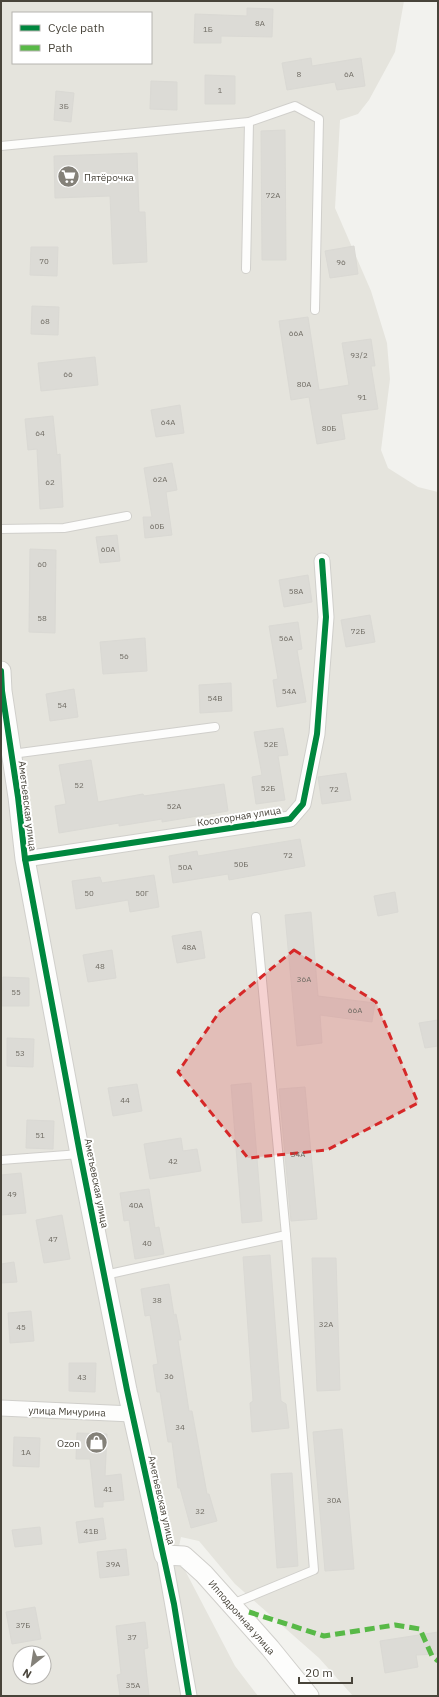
<svg xmlns="http://www.w3.org/2000/svg" width="439" height="1697" font-family="'IBM Plex Sans',sans-serif">
	<style>
		.residential { fill: #e5e4dd; fill-rule: evenodd }
		.building { fill: #dcdbd6; stroke: #dad9d4 }
		.lines { fill: none; stroke-linecap: round; stroke-linejoin: round }
		.service-casing { stroke: #d0cfcb; stroke-width: 10 }
		.minor-casing { stroke: #d0cfcb; stroke-width: 17 }
		.tertiary-casing { stroke: #d0cfcb; stroke-width: 21 }
		.service { stroke: #fdfdfc; stroke-width: 8 }
		.minor { stroke: #fdfdfc; stroke-width: 15 }
		.tertiary { stroke: #fdfdfc; stroke-width: 19 }
		.quiet { stroke: #58b947; stroke-width: 5; stroke-dasharray: 10 5; stroke-linecap: butt }
		.cycleway-casing { stroke: #fff; stroke-width: 8 }
		.cycleway { stroke: #00873e; stroke-width: 6 }
		.marked { fill: #d62828; fill-opacity: 0.2; stroke: #d62828; stroke-width: 3; stroke-dasharray: 8 5; stroke-linejoin: round }
		.labels { text-anchor: middle; stroke-width: 4; stroke-linejoin: round; paint-order: stroke }
		.number-label { font-size: 8px; fill: #6e6a62 }
		.poi-label { font-size: 10px; fill: #48443a; stroke: #fff; text-anchor: start }
		.street-label { font-size: 10px; fill: #48443a; stroke: #fff }
	</style>
	<rect width="100%" height="100%" fill="#f2f2ee"/>
	<path class="residential" d="M1 1H404L395 52 369 100 358 114 340 120 335 208 371 291 387 343 390 379 381 450 388 468 418 487 438 492V1696H353L319 1658 235 1584 199 1541 181 1537 177 1555 235 1666 258 1696H1ZM13 13H151V63H13ZM20 1653H44V1677H20Z"/>
	<g class="building">
		<polygon points="247,8 273,9 272,37 221,36 221,43 194,43 195,14 247,16"/>
		<polygon points="311,58 312,66 361,58 365,86 337,90 335,82 287,90 282,63"/>
		<polygon points="205,75 235,76 235,104 205,104"/>
		<polygon points="151,81 177,82 177,110 150,109"/>
		<polygon points="56,91 74,93 71,122 54,120"/>
		<polygon points="285,130 286,260 262,260 261,131"/>
		<polygon points="137,153 139,212 145,212 147,262 113,264 110,196 55,198 54,156"/>
		<polygon points="354,246 358,274 330,278 325,251"/>
		<polygon points="31,247 58,247 57,276 30,275"/>
		<polygon points="32,306 59,307 58,335 31,334"/>
		<polygon points="308,317 319,390 349,385 342,343 371,339 375,366 371,366 378,409 341,414 345,439 317,444 309,397 291,400 279,321"/>
		<polygon points="95,357 98,385 41,391 38,363"/>
		<polygon points="180,405 184,433 156,437 151,410"/>
		<polygon points="53,416 57,455 60,454 63,507 40,509 37,449 28,450 25,419"/>
		<polygon points="172,463 177,490 166,492 172,535 145,538 143,517 152,517 144,468"/>
		<polygon points="117,535 120,561 100,563 96,537"/>
		<polygon points="30,549 56,550 55,633 29,632"/>
		<polygon points="308,575 312,602 284,607 279,580"/>
		<polygon points="370,615 375,642 346,647 341,620"/>
		<polygon points="298,622 302,649 297,650 306,702 277,707 273,680 278,679 269,626"/>
		<polygon points="145,638 147,671 103,674 100,642"/>
		<polygon points="231,683 232,711 200,713 199,685"/>
		<polygon points="74,689 78,717 50,721 46,694"/>
		<polygon points="283,728 288,755 278,756 285,800 256,804 252,777 262,775 254,732"/>
		<polygon points="91,760 98,802 143,794 144,796 224,784 228,811 162,822 162,819 119,826 119,823 59,833 55,806 66,804 59,765"/>
		<polygon points="346,773 351,800 322,804 318,777"/>
		<polygon points="300,839 305,866 229,880 228,874 173,883 169,856 197,851 198,856"/>
		<polygon points="154,875 159,907 130,912 128,900 76,909 72,881 100,877 102,883"/>
		<polygon points="395,892 398,912 378,916 374,896"/>
		<polygon points="311,912 318,996 375,1003 372,1022 320,1015 322,1043 297,1046 285,915"/>
		<polygon points="201,931 205,958 177,963 172,936"/>
		<polygon points="112,950 116,978 88,982 83,955"/>
		<polygon points="3,977 29,978 29,1006 2,1006"/>
		<polygon points="438,1020 438,1046 425,1048 419,1023"/>
		<polygon points="7,1038 34,1039 33,1067 7,1066"/>
		<polygon points="251,1083 262,1221 242,1223 231,1085"/>
		<polygon points="137,1084 142,1111 113,1116 108,1088"/>
		<polygon points="305,1087 317,1219 291,1221 279,1089"/>
		<polygon points="27,1120 54,1121 53,1149 26,1148"/>
		<polygon points="181,1138 183,1151 197,1149 201,1171 150,1179 144,1144"/>
		<polygon points="21,1173 26,1213 1,1215 1,1175"/>
		<polygon points="149,1189 155,1228 159,1227 164,1254 135,1259 129,1220 124,1221 120,1193"/>
		<polygon points="62,1215 70,1259 44,1263 36,1220"/>
		<polygon points="270,1255 281,1401 286,1404 289,1428 252,1432 250,1403 253,1401 243,1257"/>
		<polygon points="312,1258 336,1258 340,1390 317,1391"/>
		<polygon points="14,1262 17,1282 1,1283 1,1264"/>
		<polygon points="169,1284 174,1315 176,1314 181,1340 178,1340 189,1411 192,1411 207,1494 209,1494 217,1521 191,1528 180,1488 178,1488 172,1442 168,1442 160,1392 157,1392 153,1365 158,1364 150,1315 145,1316 141,1289"/>
		<polygon points="31,1311 34,1341 10,1343 8,1313"/>
		<polygon points="69,1363 96,1363 95,1392 69,1391"/>
		<polygon points="342,1429 354,1569 325,1571 313,1432"/>
		<polygon points="77,1433 107,1434 105,1476 121,1474 124,1500 103,1502 103,1507 95,1507 90,1459 76,1459"/>
		<polygon points="14,1437 40,1438 39,1467 13,1466"/>
		<polygon points="292,1473 298,1566 277,1568 271,1474"/>
		<polygon points="103,1518 106,1539 79,1543 76,1522"/>
		<polygon points="40,1527 42,1544 15,1547 12,1530"/>
		<polygon points="126,1549 129,1575 100,1578 97,1552"/>
		<polygon points="35,1607 41,1639 12,1644 6,1612"/>
		<polygon points="145,1622 148,1648 144,1649 149,1696 120,1696 117,1675 121,1674 116,1626"/>
		<polygon points="438,1632 438,1654 416,1655 418,1667 385,1673 380,1641"/>
	</g>
	<g class="lines">
		<defs>
			<g id="service">
				<polyline points="1,146 249,122 295,106 319,119 315,310"/>
				<polyline points="246,269 249,122"/>
				<polyline points="1,529 64,528 127,516"/>
				<polyline points="12,754 215,727"/>
				<polyline points="1,1160 80,1154"/>
				<polyline points="105,1275 286,1235 256,917"/>
				<polyline points="232,1604 314,1570 286,1235"/>
			</g>
			<g id="minor">
				<polyline points="25,859 290,819 303,804 317,734 326,617 322,561"/>
				<polyline points="1,1408 132,1414"/>
				<polyline points="164,1555 189,1696"/>
			</g>
			<polyline id="tertiary" points="1,671 2,691 18,797 25,859 80,1154 127,1390 164,1555 184,1556 204,1574 270,1648 309,1696"/>
		</defs>
		<use href="#service" class="service-casing"/>
		<use href="#minor" class="minor-casing"/>
		<use href="#tertiary" class="tertiary-casing"/>
		<use href="#service" class="service"/>
		<use href="#minor" class="minor"/>
		<use href="#tertiary" class="tertiary"/>
		<polyline class="quiet" points="249,1612 324,1636 395,1625 420,1629 432,1656 438,1661"/>
		<defs>
			<g id="cycleway">
				<polyline points="1,671 2,691 18,797 25,859 80,1154 127,1390 174,1604 189,1696"/>
				<polyline points="25,859 290,819 303,804 317,734 326,617 322,561"/>
			</g>
		</defs>
		<use href="#cycleway" class="cycleway-casing"/>
		<use href="#cycleway" class="cycleway"/>
	</g>
	<path class="marked" d="M294 950 376 1002 418 1103 327 1150 248 1158 178 1072 220 1011Z"/>
	<defs>
		<symbol id="supermarket-disc" viewBox="-11 -11 22 22"><circle r="9.5" fill="#848179" stroke="#fff"/><path d="M-6-5.5h2.5l.6 2H6L4.5 2H-2.5L-4.4-4H-6ZM-1.5 3.2a1.3 1.3 0 1 0 .1 0ZM3 3.2a1.3 1.3 0 1 0 .1 0Z" fill="#fff"/></symbol>
		<symbol id="shop-disc" viewBox="-11 -11 22 22"><circle r="9.5" fill="#848179" stroke="#fff"/><path d="M-5-2.5h2.3a2.7 3.5 0 0 1 5.4 0H5L5.5 6h-11ZM-1.5-2.5h3a1.5 2.3 0 0 0-3 0Z" fill="#fff"/></symbol>
	</defs>
	<g fill-rule="evenodd">
		<use href="#supermarket-disc" x="56" y="164" width="25" height="25"/>
		<use href="#shop-disc" x="84" y="1430" width="25" height="25"/>
	</g>
	<g class="labels">
		<g class="number-label">
			<text x="260" y="26">8А</text>
			<text x="208" y="32">1Б</text>
			<text x="299" y="77">8</text>
			<text x="349" y="77">6А</text>
			<text x="220" y="93">1</text>
			<text x="64" y="109">3Б</text>
			<text x="273" y="198">72А</text>
			<text x="44" y="264">70</text>
			<text x="341" y="265">96</text>
			<text x="45" y="324">68</text>
			<text x="296" y="336">66А</text>
			<text x="359" y="358">93/2</text>
			<text x="68" y="377">66</text>
			<text x="304" y="387">80А</text>
			<text x="362" y="400">91</text>
			<text x="168" y="425">64А</text>
			<text x="329" y="431">80Б</text>
			<text x="40" y="436">64</text>
			<text x="160" y="482">62А</text>
			<text x="50" y="485">62</text>
			<text x="157" y="529">60Б</text>
			<text x="108" y="552">60А</text>
			<text x="42" y="567">60</text>
			<text x="296" y="594">58А</text>
			<text x="42" y="621">58</text>
			<text x="358" y="634">72Б</text>
			<text x="286" y="641">56А</text>
			<text x="124" y="659">56</text>
			<text x="289" y="694">54А</text>
			<text x="215" y="701">54В</text>
			<text x="62" y="708">54</text>
			<text x="271" y="747">52Е</text>
			<text x="79" y="788">52</text>
			<text x="268" y="791">52Б</text>
			<text x="334" y="792">72</text>
			<text x="174" y="809">52А</text>
			<text x="288" y="858">72</text>
			<text x="241" y="867">50Б</text>
			<text x="185" y="870">50А</text>
			<text x="89" y="896">50</text>
			<text x="142" y="896">50Г</text>
			<text x="189" y="950">48А</text>
			<text x="100" y="969">48</text>
			<text x="304" y="982">36А</text>
			<text x="16" y="995">55</text>
			<text x="355" y="1013">66А</text>
			<text x="20" y="1056">53</text>
			<text x="125" y="1103">44</text>
			<text x="40" y="1138">51</text>
			<text x="298" y="1157">34А</text>
			<text x="173" y="1164">42</text>
			<text x="12" y="1197">49</text>
			<text x="136" y="1208">40А</text>
			<text x="53" y="1242">47</text>
			<text x="147" y="1246">40</text>
			<text x="157" y="1303">38</text>
			<text x="326" y="1327">32А</text>
			<text x="21" y="1330">45</text>
			<text x="169" y="1379">36</text>
			<text x="82" y="1380">43</text>
			<text x="180" y="1430">34</text>
			<text x="26" y="1455">1А</text>
			<text x="108" y="1492">41</text>
			<text x="334" y="1503">30А</text>
			<text x="200" y="1514">32</text>
			<text x="91" y="1534">41В</text>
			<text x="113" y="1567">39А</text>
			<text x="23" y="1628">37Б</text>
			<text x="132" y="1640">37</text>
			<text x="133" y="1688">35А</text>
		</g>
		<g class="poi-label">
			<text x="84" y="181">Пятёрочка</text>
			<text x="80" y="1447" text-anchor="end">Ozon</text>
		</g>
		<g class="street-label">
			<text transform="translate(28 806) rotate(83)" y="4">Аметьевская улица</text>
			<text transform="translate(239 816) rotate(-9)" y="4">Косогорная улица</text>
			<text transform="translate(97 1183) rotate(79)" y="4">Аметьевская улица</text>
			<text transform="translate(67 1411) rotate(2)" y="4">улица Мичурина</text>
			<text transform="translate(162 1500) rotate(77)" y="4">Аметьевская улица</text>
			<text transform="translate(242 1617) rotate(49)" y="4">Ипподромная улица</text>
		</g>
	</g>
	<rect width="439" height="1697" fill="none" stroke="#48443a" stroke-width="4"/>
	<rect x="12" y="12" width="140" height="52" fill="#ffffff" stroke="#b6b4b0"/>
	<rect x="20" y="25" width="20" height="6" fill="#00873e" stroke="#b6b4b0"/>
	<text x="48" y="32" font-size="12" fill="#48443a">Cycle path</text>
	<rect x="20" y="45" width="20" height="6" fill="#58b947" stroke="#b6b4b0"/>
	<text x="48" y="52" font-size="12" fill="#48443a">Path</text>
	<g transform="translate(32 1665) rotate(210)"><circle r="19" fill="#ffffff" stroke="#b6b4b0"/>
	<path d="M0-3L7 15L0 10L-7 15Z" fill="#848179"/>
	<text y="-6" font-size="11" font-weight="bold" text-anchor="middle" fill="#48443a">N</text>
	</g>
	<path d="M299 1677v6h53v-6" fill="none" stroke="#48443a" stroke-width="2"/>
	<text x="305" y="1677" font-size="12" fill="#48443a" stroke="#ffffff" stroke-width="3" paint-order="stroke">20 m</text>
</svg>
